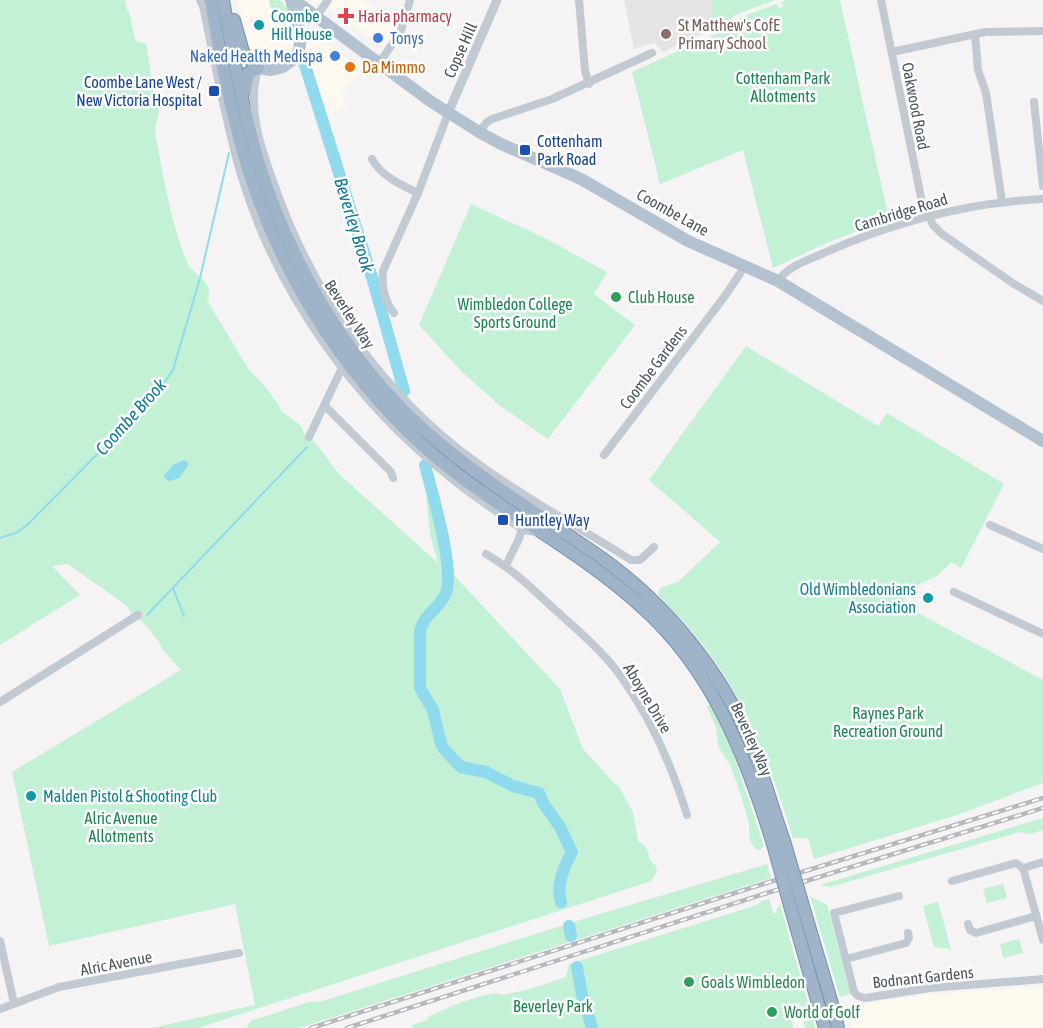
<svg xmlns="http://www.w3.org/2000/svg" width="1043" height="1028" font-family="'Asap Condensed',sans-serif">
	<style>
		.commercial { fill: #fdf9ef }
		.education { fill: #e6e4e5 }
		.green { fill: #c3f1d5 }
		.water { fill: #90daee }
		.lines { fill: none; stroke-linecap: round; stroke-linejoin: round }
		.stream { stroke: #90daee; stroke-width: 2 }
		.river { stroke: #90daee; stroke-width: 12 }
		.trunk-casing { stroke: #7690ad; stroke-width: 14 }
		.minor { stroke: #c1cad2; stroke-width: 8 }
		.tertiary { stroke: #c1cad2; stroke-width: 9 }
		.primary { stroke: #b3c2d1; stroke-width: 12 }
		.trunk { stroke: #9fb4c9; stroke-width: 12 }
		.rail-casing { stroke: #b5b8bd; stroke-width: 4.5 }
		.rail { stroke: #fff; stroke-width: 2; stroke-dasharray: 7; stroke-linecap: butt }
		.trunk-bridge-casing { stroke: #7690ad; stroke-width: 14; stroke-linecap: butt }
		.trunk-bridge { stroke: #9fb4c9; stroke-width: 12 }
		.health-dot { fill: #e0444e; stroke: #fff; stroke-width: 2 }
		.culture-dot { fill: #0f9aa8; stroke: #fff; stroke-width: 2 }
		.education-dot { fill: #8d6e63; stroke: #fff; stroke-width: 2 }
		.shop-dot { fill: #3f7fe0; stroke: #fff; stroke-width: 2 }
		.food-dot { fill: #e8710a; stroke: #fff; stroke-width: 2 }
		.transit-dot { fill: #1a4fb4; stroke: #fff; stroke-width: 2 }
		.leisure-dot { fill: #2e9e5b; stroke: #fff; stroke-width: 2 }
		.labels { text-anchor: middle; stroke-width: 5; stroke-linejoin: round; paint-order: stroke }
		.culture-label { font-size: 16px; fill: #0d838f; stroke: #fff; text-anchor: start }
		.health-label { font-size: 16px; fill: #be3a42; stroke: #fff; text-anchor: start }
		.education-label { font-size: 16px; fill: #785e54; stroke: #fff; text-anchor: start }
		.shop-label { font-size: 16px; fill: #366cbe; stroke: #fff; text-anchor: start }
		.street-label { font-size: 16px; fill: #4a5661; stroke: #fff }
		.food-label { font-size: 16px; fill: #c56008; stroke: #fff; text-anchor: start }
		.park-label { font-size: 16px; fill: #17864f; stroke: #fff }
		.transit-label { font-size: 16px; fill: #164399; stroke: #fff; text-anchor: start }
		.leisure-label { font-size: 16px; fill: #27864d; stroke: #fff; text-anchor: start }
		.water-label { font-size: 18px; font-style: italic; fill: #0c7c9b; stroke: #fff }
	</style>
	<rect width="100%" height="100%" fill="#f5f3f3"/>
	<g class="commercial">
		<polygon points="238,0 269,0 270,7 292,23 297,41 291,55 280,62 270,64 263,62 249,52"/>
		<polygon points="311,0 363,0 397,23 395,30 383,48 321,1 317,5"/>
		<polygon points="310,33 362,68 342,96 346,109 322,116 306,65 307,39"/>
		<polygon points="1043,986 1043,1028 852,1028 846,1009 846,1006 925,995"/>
	</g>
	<polygon class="education" points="624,0 716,0 722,25 663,52 654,43 634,49"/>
	<g class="green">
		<path d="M0 0H125L127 11H129L135 39 137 42 145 43 147 47 153 90 158 102 159 111 155 129 156 138C164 180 171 223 187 262 193 276 216 281 207 300L249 370C256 376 280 403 281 411L300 425 305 435 315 442 338 473 438 563 430 534 423 465 427 468 440 522 448 531V554L453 563 451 572 560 689 583 749 615 784 618 785 633 812 638 841 646 847 651 861 656 866 657 871 651 881 198 1028H152L255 1005 235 904 49 946 12 772 181 670 162 649 159 642 145 624 132 615 127 606 68 564 52 566 80 595 0 645Z"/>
		<polygon points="269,0 280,0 289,11 291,20 286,20 270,7"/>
		<polygon points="711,0 775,0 735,15 722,27 715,30 712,28"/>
		<polygon points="786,0 840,0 889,219 829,242 773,268 743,150 660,184 632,72 727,29 742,17 776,4 779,8 783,7 782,2"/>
		<polygon points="471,204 543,237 607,272 594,294 635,325 548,439 499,405 462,372 419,325"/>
		<path d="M746 346 878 426 887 413 1004 484 961 568 952 562 937 576 909 589 903 605 1043 680V783L960 814 814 859 808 838H793C772 770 748 704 704 646 690 628 674 612 658 594L660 588 678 582 720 542 649 480Z"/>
		<polygon points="708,705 712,706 730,744 764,846 761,849 757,850 753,846 749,837 749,823 738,786 731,767 718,746 716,727 707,707"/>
		<polygon points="1043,818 1043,830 1030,834 1020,832 830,887 820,885"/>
		<polygon points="767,864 771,878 299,1028 246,1028 251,1021 309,1002 319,1002 583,919"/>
		<polygon points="1003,884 1007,898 987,903 983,889"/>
		<polygon points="810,896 827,905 850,994 840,997"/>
		<path d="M769 899 774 915 780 904 815 1028H805L800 1003 789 1005 793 1028H412V1025L428 1020 429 1016C443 1010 489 988 503 995L530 989 566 977 569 964 757 905 760 902Z"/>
		<polygon points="938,902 951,949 934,947 923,906"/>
		<polygon points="1019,939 1023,953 1003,958 1000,944"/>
	</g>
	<polygon class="water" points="184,460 188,462 188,466 179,478 170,481 165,479 164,475 173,465"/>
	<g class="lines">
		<g class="stream">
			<polyline points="0,538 16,533 26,526 138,413 159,390 173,370 200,278 229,153"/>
			<polyline points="173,588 184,616"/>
			<polyline points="147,615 307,447"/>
		</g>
		<g class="river">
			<polyline points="303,59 374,284 404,391"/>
			<path d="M425 465C432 493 455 568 446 593 440 608 424 614 420 631V688L433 710 441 744 444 749 461 767 486 772 513 786 539 793 543 803 560 827 572 852C564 866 556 886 561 902"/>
			<polyline points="569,926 571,936"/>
			<polyline points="577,967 582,995 592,1028"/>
		</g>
		<defs>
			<g id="trunk">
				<path d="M211 0C221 64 234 129 255 190 288 285 347 376 421 444 489 506 574 545 642 607 712 669 746 756 773 844"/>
				<path d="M223 0C233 55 243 111 259 164 288 256 338 344 405 412 464 471 535 511 603 559 667 605 722 672 752 746 764 777 773 810 784 841"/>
				<polyline points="234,20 243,52 258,68 248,73 245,90"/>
				<polyline points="801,899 835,1014 838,1028"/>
				<polyline points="789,902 825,1028"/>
			</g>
		</defs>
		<use href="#trunk" class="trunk-casing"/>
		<g class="minor">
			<path d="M200 0 203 6C215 63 225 120 241 175 277 294 354 401 451 478 468 492 487 505 506 518 512 522 518 528 525 530 529 532 534 531 539 532"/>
			<polyline points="579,0 585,71 589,84"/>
			<polyline points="881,0 925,217"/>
			<polyline points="316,17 328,0"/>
			<polyline points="975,34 978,70 986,93 1002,202"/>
			<polyline points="892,52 985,32 1043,31"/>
			<polyline points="379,63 400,33 410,0"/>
			<path d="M258 68C246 111 262 151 277 192 315 297 385 397 477 463 526 499 579 527 631 560H640L654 547"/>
			<polyline points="1034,102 1043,186"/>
			<polyline points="479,132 487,122 492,119 552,99 652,53"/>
			<path d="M372 159C381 176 401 185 418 193"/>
			<polyline points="929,216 933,225 942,234 1014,284 1043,301"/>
			<path d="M778 281C788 266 808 260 824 253 894 222 966 203 1043 199"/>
			<path d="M394 313C385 302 381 285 383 271L418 193 449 111"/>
			<polyline points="325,406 391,472 393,478"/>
			<polyline points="309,437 342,368"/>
			<polyline points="604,455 725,296 745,266"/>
			<polyline points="990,525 1043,549"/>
			<path d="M486 554C511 568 530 587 551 606 574 627 600 648 619 674 650 716 672 766 687 815"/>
			<polyline points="506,565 519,539 522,529"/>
			<polyline points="954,592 1043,634"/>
			<polyline points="0,702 138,615"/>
			<polyline points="1023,868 1043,940"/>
			<polyline points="952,881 1016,863 1023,868 1043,862"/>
			<polyline points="899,896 834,913 854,992 858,996 865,998 930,988 1043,979"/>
			<polyline points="968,924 970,930 976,933 1036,916"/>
			<polyline points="0,941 14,1003"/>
			<polyline points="846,959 906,943 909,938 908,933"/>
			<polyline points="0,1009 59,987 239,953"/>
		</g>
		<polyline class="tertiary" points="449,111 497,0"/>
		<g class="primary">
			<polyline points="294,0 430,101 479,132 501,144 581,179 688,241 778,281 1043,441"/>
			<polyline points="258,68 271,70 283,67 295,58 299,50 301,36 291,0"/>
		</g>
		<use href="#trunk" class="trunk"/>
		<defs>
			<g id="rail">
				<polyline points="311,1028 763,884 1043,798"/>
				<polyline points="347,1028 767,893 1043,808"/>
			</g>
		</defs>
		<use href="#rail" class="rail-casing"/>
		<use href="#rail" class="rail"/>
		<defs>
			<g id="trunk-bridge">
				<polyline points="784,841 801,899"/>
				<polyline points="773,844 789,902"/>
			</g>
		</defs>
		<use href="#trunk-bridge" class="trunk-bridge-casing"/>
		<use href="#trunk-bridge" class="trunk-bridge"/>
	</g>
	<path class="health-dot" d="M343 7h6v6h6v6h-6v6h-6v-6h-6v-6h6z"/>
	<g class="culture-dot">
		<circle cx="259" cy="25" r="6"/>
		<circle cx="928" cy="598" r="6"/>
		<circle cx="31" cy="796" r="6"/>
	</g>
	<circle class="education-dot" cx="666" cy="34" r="6"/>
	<g class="shop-dot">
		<circle cx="378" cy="38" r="6"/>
		<circle cx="335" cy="56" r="6"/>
	</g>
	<circle class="food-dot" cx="350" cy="67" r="6"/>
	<g class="transit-dot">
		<rect x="208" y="85" width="12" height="12" rx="3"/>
		<rect x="519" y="144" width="12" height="12" rx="3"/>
		<rect x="497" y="514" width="12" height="12" rx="3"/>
	</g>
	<g class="leisure-dot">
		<circle cx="616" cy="297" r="6"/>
		<circle cx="689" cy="982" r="6"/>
		<circle cx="772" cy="1012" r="6"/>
	</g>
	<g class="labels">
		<g class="culture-label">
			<text x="271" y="22">Coombe<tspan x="271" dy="18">Hill House</tspan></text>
			<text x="916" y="595" text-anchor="end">Old Wimbledonians<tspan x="916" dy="18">Association</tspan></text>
			<text x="43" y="802">Malden Pistol &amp; Shooting Club</text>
		</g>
		<g class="health-label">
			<text x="358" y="22">Haria pharmacy</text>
		</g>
		<g class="education-label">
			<text x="678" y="31">St Matthew's CofE<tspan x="678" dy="18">Primary School</tspan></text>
		</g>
		<g class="shop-label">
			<text x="390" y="44">Tonys</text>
			<text x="323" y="62" text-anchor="end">Naked Health Medispa</text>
		</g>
		<g class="street-label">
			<text transform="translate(460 50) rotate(-66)" y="6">Copse Hill</text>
			<text transform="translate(916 106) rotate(79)" y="6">Oakwood Road</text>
			<text transform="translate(673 212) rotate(29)" y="6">Coombe Lane</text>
			<text transform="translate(901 212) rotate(-17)" y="6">Cambridge Road</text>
			<text transform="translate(350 314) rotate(57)" y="6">Beverley Way</text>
			<text transform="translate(653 367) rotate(-53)" y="6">Coombe Gardens</text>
			<text transform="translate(648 698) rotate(59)" y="6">Aboyne Drive</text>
			<text transform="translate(752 739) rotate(66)" y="6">Beverley Way</text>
			<text transform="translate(116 963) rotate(-11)" y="6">Alric Avenue</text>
			<text transform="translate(923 977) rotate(-6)" y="6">Bodnant Gardens</text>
		</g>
		<g class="food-label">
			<text x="362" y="73">Da Mimmo</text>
		</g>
		<g class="park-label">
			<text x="783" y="84">Cottenham Park<tspan x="783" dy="18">Allotments</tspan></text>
			<text x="515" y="310">Wimbledon College<tspan x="515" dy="18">Sports Ground</tspan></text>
			<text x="888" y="719">Raynes Park<tspan x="888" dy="18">Recreation Ground</tspan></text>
			<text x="121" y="824">Alric Avenue<tspan x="121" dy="18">Allotments</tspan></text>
			<text x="553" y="1012">Beverley Park</text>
		</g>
		<g class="transit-label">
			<text x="202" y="88" text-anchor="end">Coombe Lane West /<tspan x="202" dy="18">New Victoria Hospital</tspan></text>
			<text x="537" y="147">Cottenham<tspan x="537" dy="18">Park Road</tspan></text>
			<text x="515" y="526">Huntley Way</text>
		</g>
		<g class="leisure-label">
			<text x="628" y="303">Club House</text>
			<text x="701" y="988">Goals Wimbledon</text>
			<text x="784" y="1018">World of Golf</text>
		</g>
		<g class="water-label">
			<text transform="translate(354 225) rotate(73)" y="6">Beverley Brook</text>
			<text transform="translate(131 417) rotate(-48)" y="6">Coombe Brook</text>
		</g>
	</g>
</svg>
